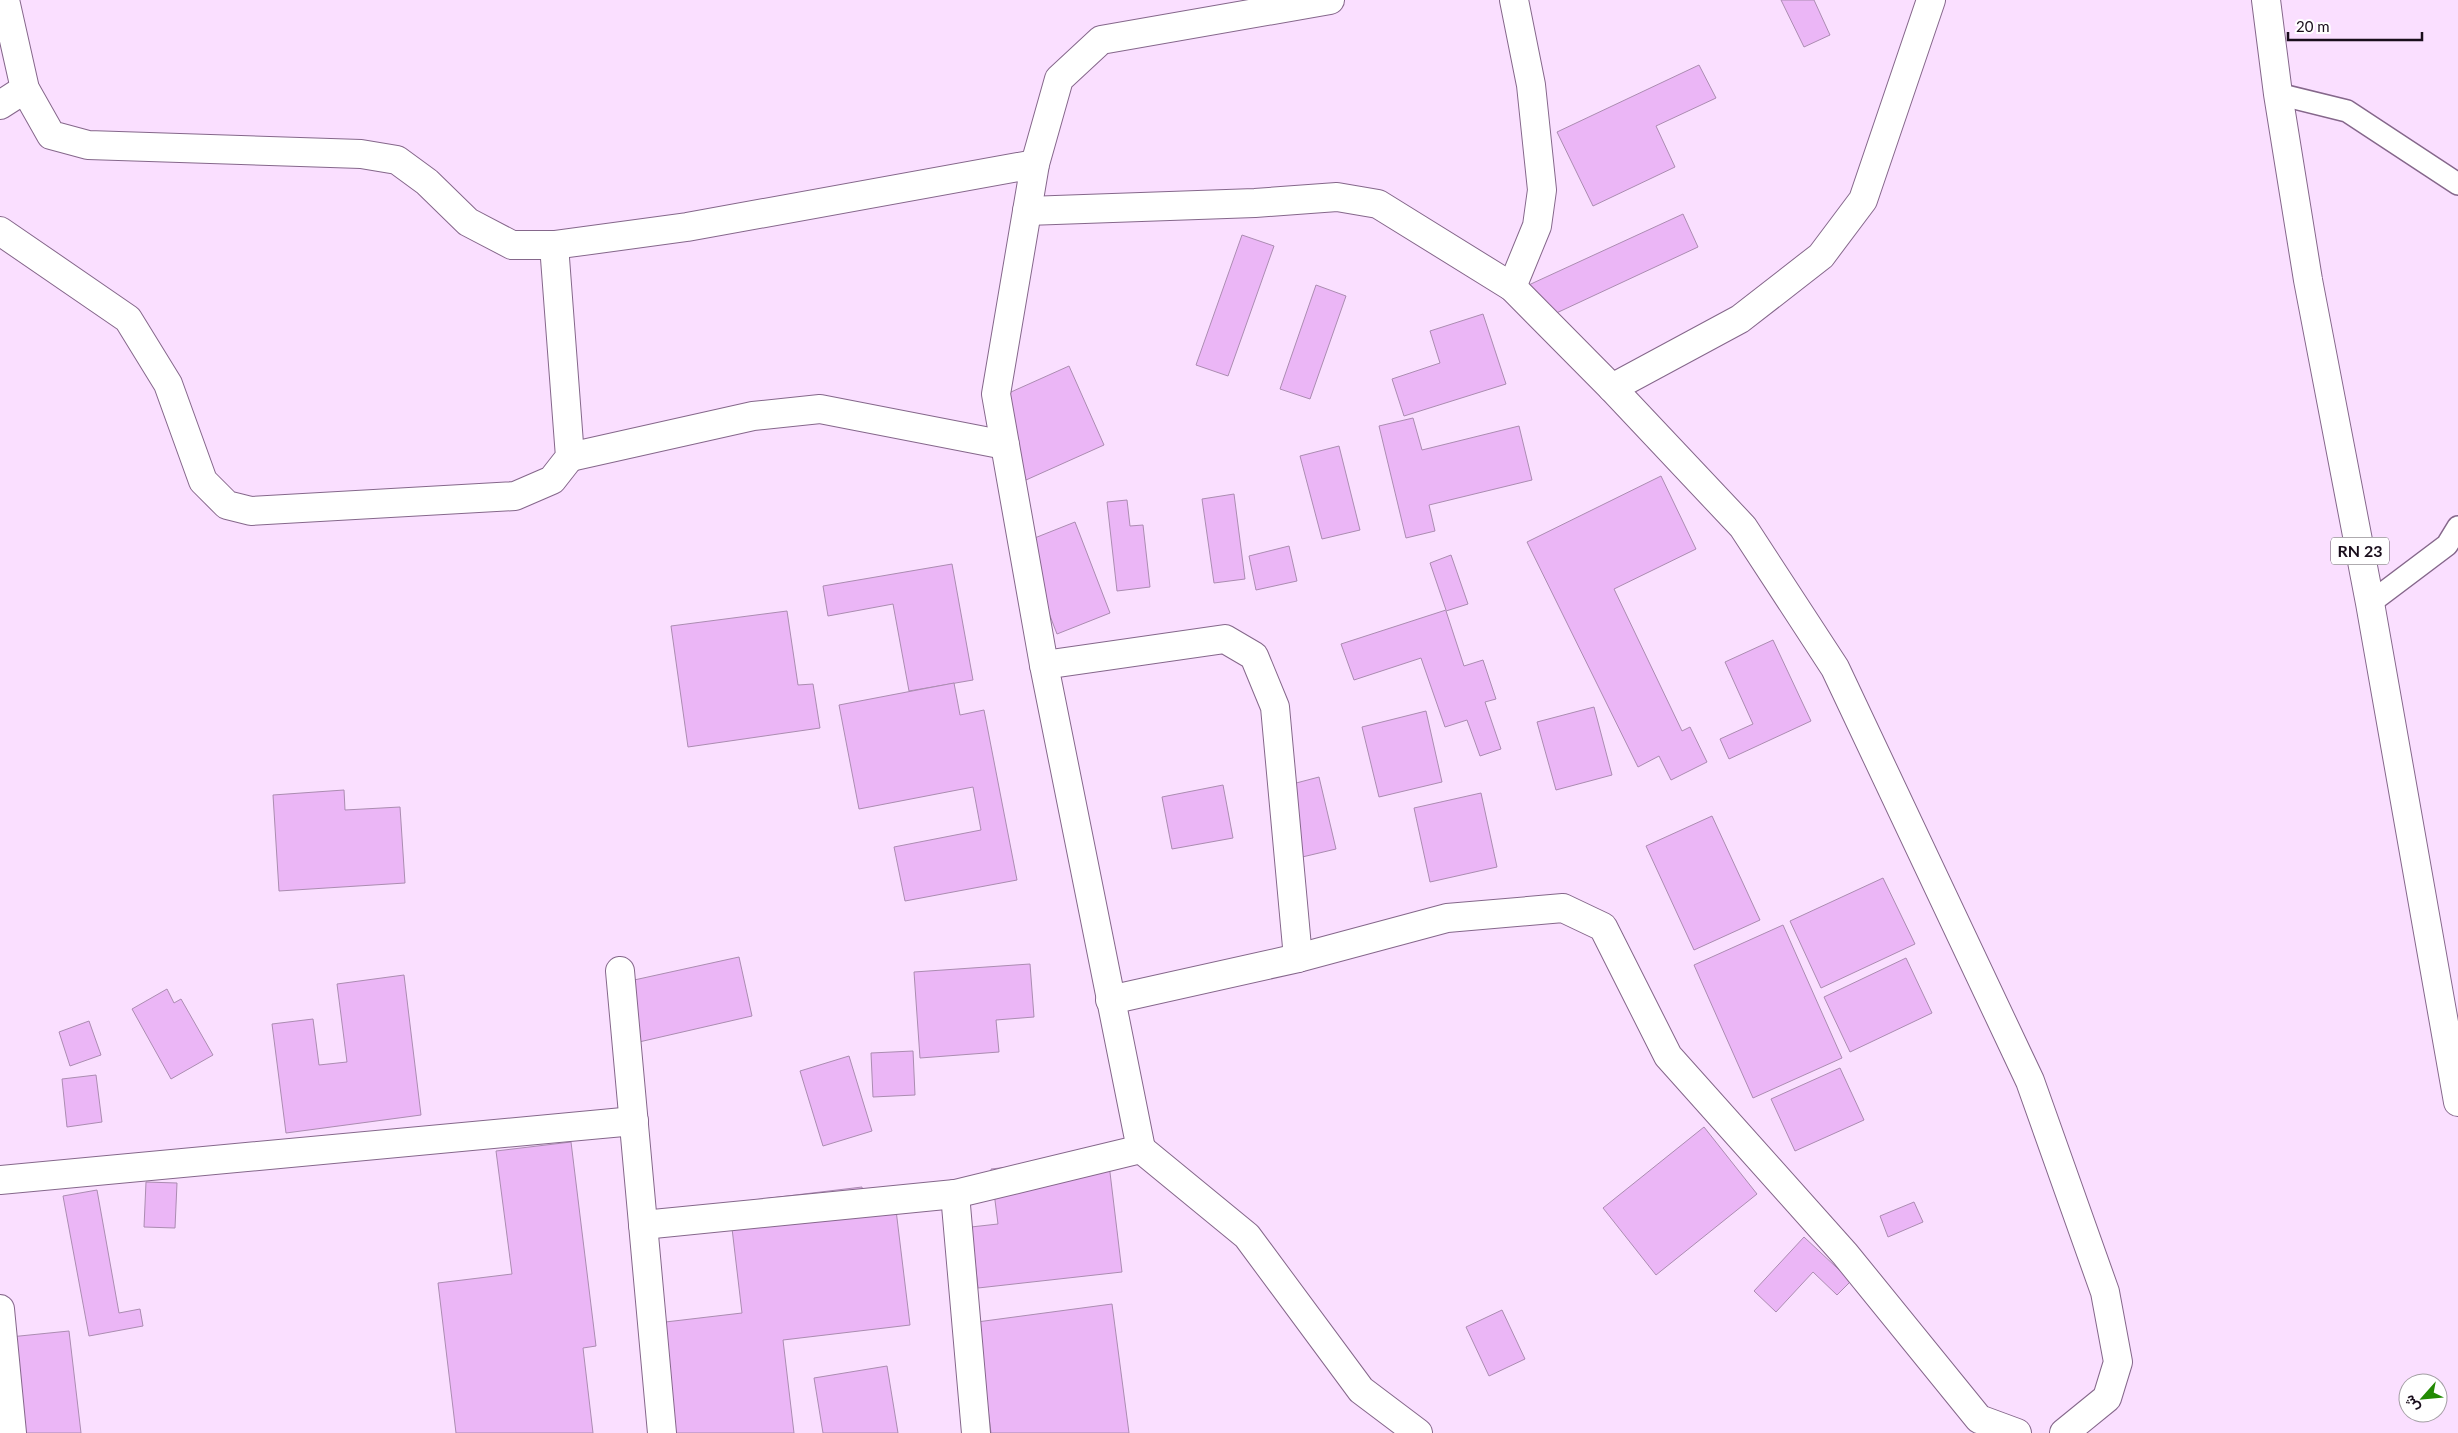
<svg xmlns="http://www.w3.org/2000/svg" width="2458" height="1433" font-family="Lato,Vazirmatn,sans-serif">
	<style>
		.building { fill: #ebb6f6; stroke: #ab8cb1 }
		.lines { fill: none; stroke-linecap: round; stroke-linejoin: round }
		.lane-casing { stroke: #85678b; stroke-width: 24 }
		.street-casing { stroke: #85678b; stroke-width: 30 }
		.primary-casing { stroke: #85678b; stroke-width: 30 }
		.lane { stroke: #fff; stroke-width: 21 }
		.street { stroke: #fff; stroke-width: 28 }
		.primary { stroke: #fff; stroke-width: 28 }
		.labels { text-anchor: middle; stroke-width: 4.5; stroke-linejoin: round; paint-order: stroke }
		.shield { fill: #fff; stroke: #5e565f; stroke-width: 1 }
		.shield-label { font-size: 16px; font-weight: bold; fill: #190d1b }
	</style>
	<rect width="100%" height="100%" fill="#fadfff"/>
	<g class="building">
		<polygon points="1781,0 1814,0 1830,35 1804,47"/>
		<polygon points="1699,65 1716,98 1656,126 1675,167 1593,206 1557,132"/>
		<polygon points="1683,214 1698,247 1535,323 1520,289"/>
		<polygon points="1242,235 1274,246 1228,376 1196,365"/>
		<polygon points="1316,285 1346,296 1310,399 1280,389"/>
		<polygon points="1483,314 1506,384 1404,416 1392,379 1440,363 1430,331"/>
		<polygon points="1069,366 1104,445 1026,480 991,401"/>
		<polygon points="1413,418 1422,450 1519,426 1532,480 1429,505 1435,531 1406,538 1379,426"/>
		<polygon points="1339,446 1360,530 1322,539 1300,456"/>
		<polygon points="1661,476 1696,549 1614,589 1682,731 1690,727 1707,762 1671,780 1659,756 1638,767 1527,542"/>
		<polygon points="1234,494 1245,579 1214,583 1202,499"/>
		<polygon points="1127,500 1130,526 1143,525 1150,587 1117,591 1107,502"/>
		<polygon points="1075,522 1110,613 1057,634 1022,543"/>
		<polygon points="1289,546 1297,581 1256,590 1249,556"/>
		<polygon points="1451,555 1468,604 1446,611 1464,666 1483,660 1496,699 1485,702 1501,749 1480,756 1467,720 1445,727 1421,658 1354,680 1341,644 1446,610 1430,563"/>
		<polygon points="952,564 973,680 909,691 893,604 828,616 823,586"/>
		<polygon points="787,611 798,685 813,684 820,728 688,747 671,626"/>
		<polygon points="1773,640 1811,721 1729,759 1720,739 1753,724 1725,662"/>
		<polygon points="954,683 960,715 984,710 1017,880 905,901 894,847 981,830 973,787 859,809 839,705"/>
		<polygon points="1594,707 1612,775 1556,790 1537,722"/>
		<polygon points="1426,711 1442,782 1379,797 1362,727"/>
		<polygon points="1319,777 1336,849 1298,858 1281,787"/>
		<polygon points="1223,785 1233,838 1172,849 1162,797"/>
		<polygon points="344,790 345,810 400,807 405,883 279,891 273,795"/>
		<polygon points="1481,793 1497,867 1430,882 1414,808"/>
		<polygon points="1712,816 1760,920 1694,950 1646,846"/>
		<polygon points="1883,878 1915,944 1821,988 1790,921"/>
		<polygon points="1783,925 1842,1058 1753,1098 1694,965"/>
		<polygon points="739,957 752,1016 639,1042 625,982"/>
		<polygon points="1906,958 1932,1013 1850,1052 1824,997"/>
		<polygon points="1030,964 1034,1017 996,1020 999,1052 920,1058 914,972"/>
		<polygon points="404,975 421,1115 286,1133 272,1024 313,1019 319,1065 347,1062 337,984"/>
		<polygon points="167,989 174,1003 181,999 213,1055 171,1079 132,1009"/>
		<polygon points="89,1021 101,1055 70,1066 59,1032"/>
		<polygon points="913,1051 915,1095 873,1097 871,1053"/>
		<polygon points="849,1056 872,1131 823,1146 800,1071"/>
		<polygon points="1840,1068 1864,1120 1795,1151 1771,1099"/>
		<polygon points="96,1075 102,1122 67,1127 62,1079"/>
		<polygon points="1704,1127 1757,1194 1656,1275 1603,1208"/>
		<polygon points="571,1142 596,1346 583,1348 593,1433 456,1433 438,1283 512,1274 496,1151"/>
		<polygon points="1108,1156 1122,1272 978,1288 971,1227 998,1224 991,1169"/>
		<polygon points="146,1182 177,1183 175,1228 144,1227"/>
		<polygon points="862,1187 865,1213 896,1210 910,1325 783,1340 794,1433 670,1433 657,1323 742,1313 729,1203"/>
		<polygon points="97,1190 119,1313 140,1309 143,1326 89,1336 63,1196"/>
		<polygon points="1914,1202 1923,1222 1888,1237 1880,1216"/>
		<polygon points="1804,1237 1851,1281 1837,1295 1813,1272 1776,1312 1754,1291"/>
		<polygon points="1112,1304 1129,1433 991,1433 977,1322"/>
		<polygon points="1502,1310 1525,1359 1489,1376 1466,1327"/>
		<polygon points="69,1331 81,1433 4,1433 0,1338"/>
		<polygon points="887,1366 898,1433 823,1433 814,1378"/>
	</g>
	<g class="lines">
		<defs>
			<g id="lane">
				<polyline points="2278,94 2347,111 2458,184"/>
				<polyline points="2370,603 2447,545 2458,527"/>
			</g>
			<g id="street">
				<polyline points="5,0 25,89 51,135 88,145 361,154 397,160 427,182 468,222 512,245 554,245 687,227 1035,164"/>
				<polyline points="0,105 25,89"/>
				<polyline points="1027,211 1255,203 1337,197 1378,204 1512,287 1612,388 1743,527 1835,668 2030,1081 2105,1292 2118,1362 2107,1398 2064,1433"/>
				<polyline points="0,231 128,319 168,384 203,481 227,505 251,511 515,496 552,480 570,457 554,245"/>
				<polyline points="1512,287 1537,226 1542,190 1531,85 1514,0"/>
				<polyline points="1612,388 1740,319 1821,256 1863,200 1931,0"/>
				<polyline points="570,457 753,416 820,409 1005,445"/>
				<polyline points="1044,665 1225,639 1254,656 1275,707 1298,958"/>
				<polyline points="620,971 662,1433"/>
				<polyline points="1110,1000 1298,958 1447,918 1563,908 1603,927 1668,1056 1845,1254 1979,1419 2017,1433"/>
				<polyline points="1141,1149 1247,1236 1361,1390 1418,1433"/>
				<polyline points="0,1180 634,1121"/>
				<polyline points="955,1194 976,1433"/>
				<polyline points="643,1225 955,1194 1141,1149 1044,665 996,394 1035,164 1059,79 1101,40 1330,0"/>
				<polyline points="0,1309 12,1433"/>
			</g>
			<polyline id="primary" points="2266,0 2278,94 2308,280 2370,603 2458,1102"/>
		</defs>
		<use href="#lane" class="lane-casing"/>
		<use href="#street" class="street-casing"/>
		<use href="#primary" class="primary-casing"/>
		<use href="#lane" class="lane"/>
		<use href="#street" class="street"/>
		<use href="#primary" class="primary"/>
	</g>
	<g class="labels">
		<rect class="shield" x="2331" y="537.5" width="58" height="27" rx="4"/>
		<g class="shield-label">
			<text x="2360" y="557">RN 23</text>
		</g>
	</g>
	<g transform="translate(2423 1398) rotate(243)"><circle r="24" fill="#ffffff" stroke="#a39ea4"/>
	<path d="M0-4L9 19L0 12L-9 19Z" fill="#228a03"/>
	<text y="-8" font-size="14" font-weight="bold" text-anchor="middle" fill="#190d1b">ش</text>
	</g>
	<path d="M2288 32v8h134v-8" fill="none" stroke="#190d1b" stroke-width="2.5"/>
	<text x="2296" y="32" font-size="15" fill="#190d1b" stroke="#ffffff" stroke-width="4" paint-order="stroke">20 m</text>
</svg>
